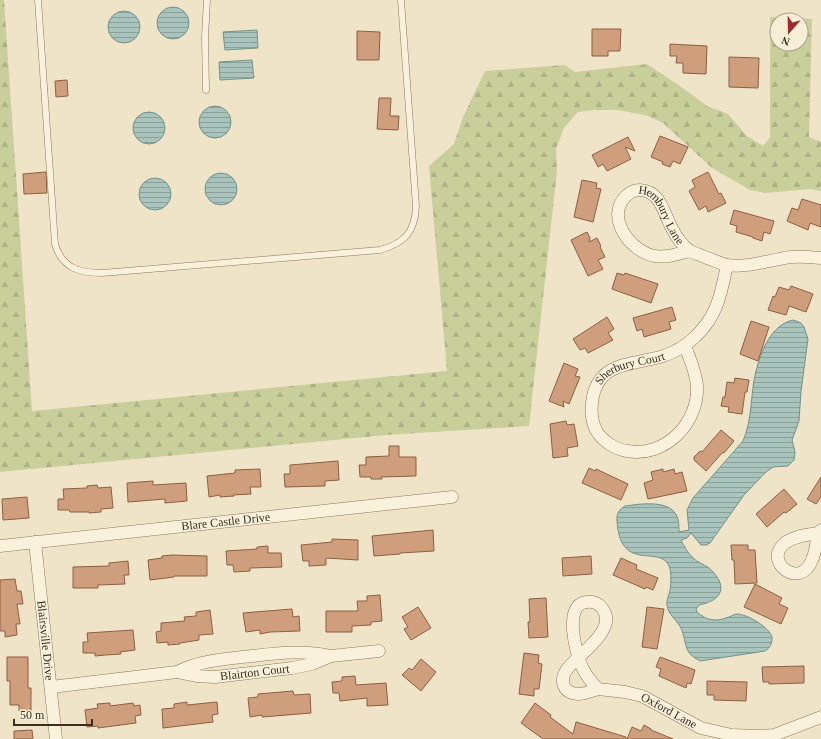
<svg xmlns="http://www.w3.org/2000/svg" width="821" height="739" font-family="'Times New Roman',serif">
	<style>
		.forest { fill: url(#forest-firs); fill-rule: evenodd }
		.water { fill: url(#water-rules); stroke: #6f938a }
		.building { fill: #cf9f7d; stroke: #8d5f41 }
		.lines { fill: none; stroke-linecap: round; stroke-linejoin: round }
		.lane-casing { stroke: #8d765c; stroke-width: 7 }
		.street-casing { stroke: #8d765c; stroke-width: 13 }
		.lane { stroke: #faf1dc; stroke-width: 6 }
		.street { stroke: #faf1dc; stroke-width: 12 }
		.labels { text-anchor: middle; stroke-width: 3; stroke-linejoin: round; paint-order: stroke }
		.street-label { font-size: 12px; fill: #3d2e20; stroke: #f7eed8 }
	</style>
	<defs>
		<pattern id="forest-firs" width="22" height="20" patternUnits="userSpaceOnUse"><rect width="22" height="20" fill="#c9cf9b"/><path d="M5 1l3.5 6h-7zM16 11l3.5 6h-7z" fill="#aeb285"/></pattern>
		<pattern id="water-rules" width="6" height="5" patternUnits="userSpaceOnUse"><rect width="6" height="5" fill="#a9c4bc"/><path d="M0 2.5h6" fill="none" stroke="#8ba098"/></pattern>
	</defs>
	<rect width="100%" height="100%" fill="#f0e4c8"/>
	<path class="forest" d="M0 0H4L32 411 447 371 429 166 454 144 463 117 485 71 565 65 575 72 647 64 683 88 707 106 728 114 747 136 763 146 770 137V17L812 19 809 137 821 142V191L810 189 766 193 750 190 712 168 663 123 645 115 618 110H594L578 112 564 128 556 149 557 171 529 426 386 435 0 472ZM777 20H801V44H777Z"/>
	<g class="water">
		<circle cx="173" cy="23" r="16"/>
		<circle cx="124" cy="27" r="16"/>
		<polygon points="257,30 258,48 225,50 223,32"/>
		<polygon points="252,60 254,78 220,80 219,62"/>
		<circle cx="215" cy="122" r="16"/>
		<circle cx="149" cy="128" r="16"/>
		<circle cx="221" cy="189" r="16"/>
		<circle cx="155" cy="194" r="16"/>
		<path d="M793 320 801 323 804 327 808 339 801 391 799 421 792 440 795 452 794 460 788 466 773 467 766 472 744 495 710 543 706 545H701L691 533 687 538 681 540C684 546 688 553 693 558 698 563 704 564 709 568 728 585 724 600 699 605L696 609 697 612C707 621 716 622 729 617 732 616 734 614 737 614 747 614 771 628 772 638 772 644 770 648 765 651L700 661C697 659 693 657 690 654 684 646 685 636 681 628 677 620 668 615 667 605 666 600 669 596 670 590 671 583 672 570 668 564 657 546 620 572 617 521 616 513 620 509 625 506 639 504 666 500 675 513 679 518 679 526 679 532L689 530 687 510 693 498 743 441C753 418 750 394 756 371 761 351 771 325 793 320Z"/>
	</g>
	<g class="building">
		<polygon points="592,29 621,29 620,51 608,51 608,56 592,56"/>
		<polygon points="357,31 380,32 379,60 357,60"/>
		<polygon points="670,44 707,46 706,74 683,73 683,63 676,63 677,56 670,56"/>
		<polygon points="729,57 759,58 758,88 729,87"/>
		<polygon points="67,80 68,96 56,97 55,81"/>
		<polygon points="379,98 391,98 390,116 399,116 398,130 377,129"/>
		<polygon points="660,136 688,147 680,164 673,161 670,167 662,164 663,162 651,157"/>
		<polygon points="628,137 635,151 625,147 631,159 607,171 603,164 598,167 592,155"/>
		<polygon points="46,172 47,193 24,194 23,174"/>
		<polygon points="708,172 719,194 721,193 726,203 708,212 706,206 699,210 689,191 695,187 692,180"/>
		<polygon points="582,180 597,183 596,188 601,189 593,222 574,217"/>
		<polygon points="802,199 821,205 821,227 810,223 808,230 787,221 792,208 798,210"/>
		<polygon points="734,210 774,221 770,234 764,232 762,241 753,238 753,237 736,232 737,226 730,224"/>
		<polygon points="587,232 590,238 589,242 597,238 601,246 600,247 605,257 598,260 603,269 588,276 571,240"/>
		<polygon points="617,273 624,275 625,273 658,284 651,303 612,289"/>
		<polygon points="791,286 813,294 806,312 789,306 786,315 768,310 773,296 775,297 779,287 789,290"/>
		<polygon points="672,307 676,320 669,322 671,329 644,337 642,329 637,331 633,318"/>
		<polygon points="607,317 614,329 608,333 613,340 588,353 585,348 580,350 573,339"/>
		<polygon points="751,321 769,327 758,361 740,354"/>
		<polygon points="564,363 578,369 575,376 580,377 569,404 563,401 564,407 549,401"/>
		<polygon points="735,378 749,380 747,392 745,392 742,414 728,412 729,407 721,406 723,397 725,397 727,382 734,383"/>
		<polygon points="566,421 567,425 574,424 578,446 567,448 568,456 553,458 550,424"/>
		<polygon points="721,430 734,441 724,453 723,452 706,471 694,460 694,457 700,451 702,452"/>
		<polygon points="389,446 399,446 399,457 416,457 416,476 381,477 382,479 371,479 371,477 360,477 359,465 366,465 366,457 389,456"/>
		<polygon points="338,461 339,480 325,481 325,486 285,487 284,474 290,474 290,465"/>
		<polygon points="589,468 595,471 596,469 628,484 621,500 582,483"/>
		<polygon points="260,469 261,487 250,487 251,494 233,495 234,496 220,497 220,495 209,497 207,476 235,473 235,470"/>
		<polygon points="663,469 663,472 674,469 675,474 682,472 687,491 648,499 644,483 653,480 651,472"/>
		<polygon points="821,477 821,497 816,504 807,499"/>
		<polygon points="153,481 153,485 186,483 187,501 165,503 165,499 128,502 127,483"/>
		<polygon points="97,485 98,488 111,487 113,508 101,509 101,512 89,513 89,512 70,512 69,510 58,510 58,499 64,499 63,489 87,488 87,486"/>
		<polygon points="784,489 797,504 786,513 784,512 767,527 756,514"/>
		<polygon points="27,497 29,518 3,520 2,499"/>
		<polygon points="433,530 434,551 400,553 400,554 374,556 372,536"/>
		<polygon points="332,539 358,540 358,560 326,558 326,565 309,566 309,561 303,561 301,545 332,542"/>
		<polygon points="731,545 748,545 748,550 755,550 757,583 735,584 734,560 732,560"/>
		<polygon points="268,546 268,553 281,553 282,567 250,568 250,571 234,572 233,565 227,565 226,551 257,549 257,547"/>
		<polygon points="172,555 207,556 207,576 174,576 174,577 150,580 148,560 162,558 162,556"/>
		<polygon points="591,556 592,574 563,576 562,558"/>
		<polygon points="621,558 637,565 636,569 658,578 653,590 646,587 645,589 613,575"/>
		<polygon points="128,561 129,575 124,575 125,584 98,585 98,588 73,588 73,567 109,566 109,563"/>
		<polygon points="15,579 17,591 21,591 23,604 17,604 20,624 16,624 17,635 5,637 5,631 0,631 0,580"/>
		<polygon points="755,584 782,598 779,604 788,608 781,624 744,607"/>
		<polygon points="380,595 382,621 371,622 371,625 352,626 352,632 326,632 326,611 358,611 357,601 367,601 367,596"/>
		<polygon points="546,598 548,637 529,638 528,622 530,622 529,599"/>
		<polygon points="418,607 431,628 411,640 404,629 408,627 402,617"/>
		<polygon points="647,607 664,609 657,649 642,647"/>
		<polygon points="292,609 293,617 299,616 300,631 270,632 260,634 260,630 246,632 243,613"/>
		<polygon points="210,610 213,634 199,635 199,640 180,643 180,644 168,645 168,642 157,643 156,632 161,631 161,623 185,621 184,617 196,616 196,612"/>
		<polygon points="133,630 135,650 120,652 121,654 106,655 95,656 95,653 83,653 83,642 88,642 87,633"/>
		<polygon points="524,653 539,655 538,663 542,664 539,689 534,689 534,696 519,694"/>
		<polygon points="7,657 28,657 28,688 31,688 31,711 19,711 19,705 10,705 10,681 7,681"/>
		<polygon points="660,657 695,670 691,684 687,683 686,688 659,676 661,669 656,667"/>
		<polygon points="421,659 436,672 421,691 402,675 409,668 412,670"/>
		<polygon points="804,666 804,683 769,684 769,682 763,682 762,667"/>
		<polygon points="355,676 356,685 386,683 388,705 367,706 367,698 340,701 339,693 333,693 332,682 342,681 342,677"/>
		<polygon points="707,681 747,682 746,701 714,700 714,695 707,695"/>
		<polygon points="293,691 294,695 310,694 311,713 262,717 262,715 250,717 248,698 258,697 258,694"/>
		<polygon points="187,702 187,705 217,702 218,714 212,715 213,722 163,728 162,709 174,708 174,704"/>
		<polygon points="110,703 110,706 133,703 134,706 140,705 141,715 135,716 136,723 98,728 98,726 87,727 85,710 98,708 97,704"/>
		<polygon points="535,703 551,715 550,717 573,734 576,722 626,737 626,739 543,739 521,723"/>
		<polygon points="644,725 651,729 651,730 673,739 627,739 632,727 641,731"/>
		<polygon points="32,730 33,739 14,739 14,731"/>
	</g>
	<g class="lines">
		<defs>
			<g id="lane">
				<path d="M38 0 55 244C62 268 79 273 102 273L380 250C405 243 415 232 416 206L401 0"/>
				<polyline points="206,90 205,37 207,0"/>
			</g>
			<g id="street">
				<path id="s1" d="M689 251C678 254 666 258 654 256 630 251 605 217 626 196 630 192 635 190 640 190 662 191 664 216 673 230 676 237 684 247 690 251 695 254 702 255 707 258 714 260 721 264 727 265 749 268 769 260 791 257 801 256 811 257 821 258"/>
				<path id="s2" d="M685 346C690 359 696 372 697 386 699 423 665 458 627 451 615 449 602 441 596 430 592 422 591 411 592 403 596 362 630 365 660 357 674 353 686 346 696 336 718 315 721 293 727 265"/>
				<path d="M818 533C816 542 816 552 812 560 800 591 762 561 785 543 793 536 807 535 818 533L821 530"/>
				<path id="s3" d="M35 542 56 739"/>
				<path id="s4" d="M0 546 452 497"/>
				<path id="s5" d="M331 656C303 650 279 653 252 656 226 659 201 660 177 672L196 676 215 677 292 668 312 664 331 656 379 651"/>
				<polyline points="51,687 177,672"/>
				<path id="s6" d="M598 689C592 691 585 694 578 694 562 693 559 679 568 668 579 654 619 629 602 608 598 603 592 601 586 602 563 605 576 654 582 667 586 675 592 683 598 689L625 692 642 696 701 728 732 735 758 736 774 735 821 717"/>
			</g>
		</defs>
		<use href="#lane" class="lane-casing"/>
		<use href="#street" class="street-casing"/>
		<use href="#lane" class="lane"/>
		<use href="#street" class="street"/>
	</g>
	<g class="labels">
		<g class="street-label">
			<text dy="4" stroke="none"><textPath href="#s1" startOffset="165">Hembury Lane</textPath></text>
			<text dy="4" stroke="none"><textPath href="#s2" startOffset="275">Sherbury Court</textPath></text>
			<text dy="4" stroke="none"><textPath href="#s4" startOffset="227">Blare Castle Drive</textPath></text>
			<text dy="4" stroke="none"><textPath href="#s3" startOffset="99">Blairsville Drive</textPath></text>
			<text dy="4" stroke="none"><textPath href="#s5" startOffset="235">Blairton Court</textPath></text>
			<text dy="4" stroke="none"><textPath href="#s6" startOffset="325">Oxford Lane</textPath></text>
		</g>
	</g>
	<g transform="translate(789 32) rotate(200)"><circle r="19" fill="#f7eed8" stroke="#ada18e"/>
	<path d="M0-3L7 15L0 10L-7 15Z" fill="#9e2a2b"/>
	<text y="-6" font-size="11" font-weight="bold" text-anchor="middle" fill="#3d2e20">N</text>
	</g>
	<path d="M14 719v6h78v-6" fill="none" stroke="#3d2e20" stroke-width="2"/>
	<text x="20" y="719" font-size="12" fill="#3d2e20" stroke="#f7eed8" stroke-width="3" paint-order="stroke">50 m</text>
</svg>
